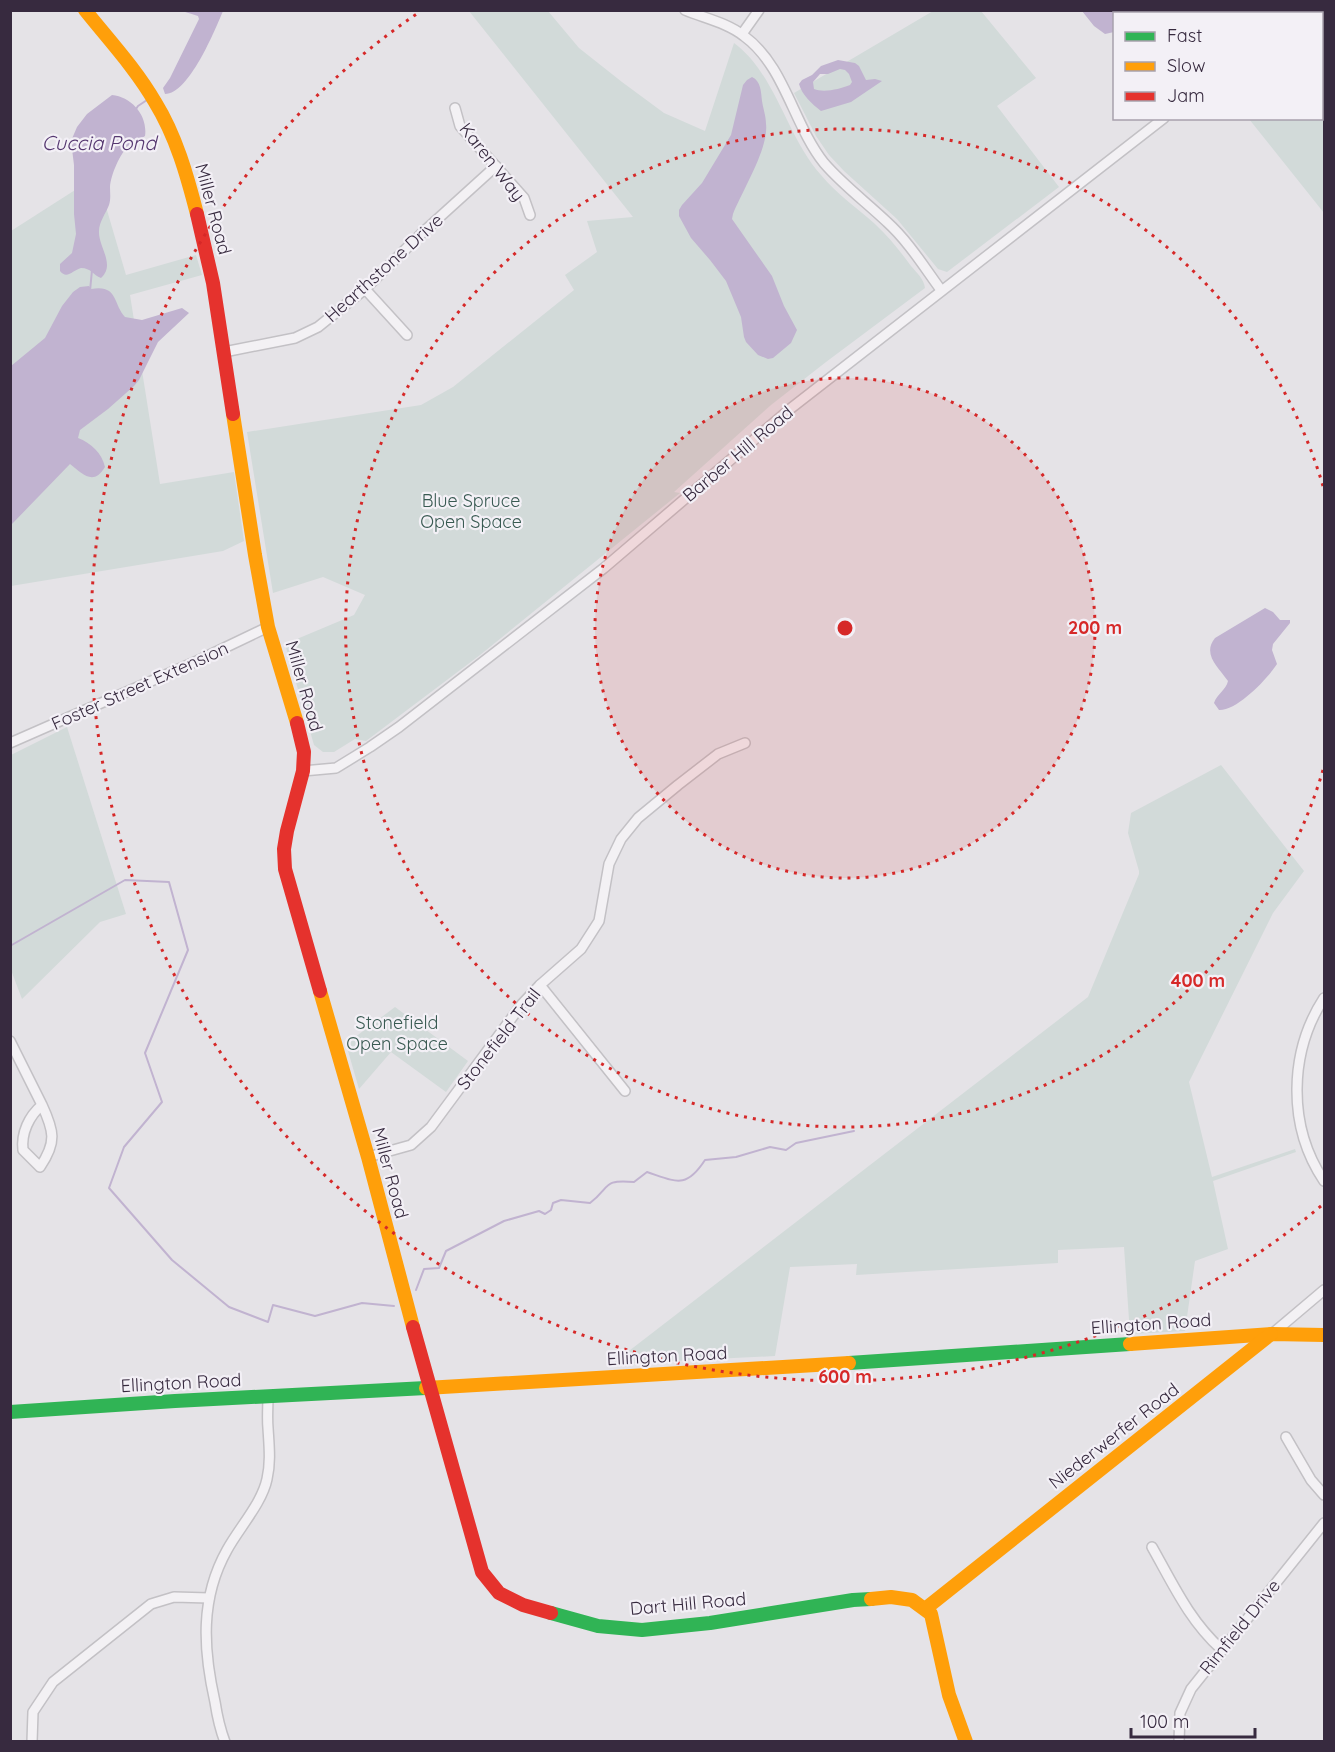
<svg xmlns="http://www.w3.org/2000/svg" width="1335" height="1752" font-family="Quicksand,sans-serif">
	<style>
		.green { fill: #d2dad9 }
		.water { fill: #c1b3d0; fill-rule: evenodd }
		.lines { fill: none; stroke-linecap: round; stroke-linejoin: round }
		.stream { stroke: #c1b3d0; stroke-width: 2 }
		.street-casing { stroke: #c3c1c5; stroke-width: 12 }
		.street { stroke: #f3f1f4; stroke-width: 9 }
		.fast { stroke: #30b455; stroke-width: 14 }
		.slow { stroke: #ff9f0a; stroke-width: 14 }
		.jam { stroke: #e5322d; stroke-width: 14 }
		.ring { fill: none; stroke: #d62828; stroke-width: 3; stroke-dasharray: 3 6 }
		.labels { text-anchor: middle; stroke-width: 4.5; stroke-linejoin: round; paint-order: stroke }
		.street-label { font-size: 18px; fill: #372a3f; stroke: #f3f0f6 }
		.park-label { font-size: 18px; fill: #395a52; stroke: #f3f0f6 }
		.water-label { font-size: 20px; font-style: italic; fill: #553770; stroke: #f3f0f6 }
		.centre { fill: #d62828; stroke: #f3f0f6; stroke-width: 3 }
		.ring-label { font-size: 18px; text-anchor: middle; font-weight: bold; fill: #d62828; stroke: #f3f0f6; stroke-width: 4.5; stroke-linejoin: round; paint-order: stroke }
	</style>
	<rect width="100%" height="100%" fill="#e5e3e7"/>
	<g class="green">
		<path d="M469 11H548L579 48 622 82 664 113 705 131 734 43C776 74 786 136 821 175 837 194 857 208 875 224 889 237 900 251 911 266 917 273 924 279 925 288L826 362 771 405 674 492 680 493 480 655 366 741 355 739 334 752H323L314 745 285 644 354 615 365 595 323 577 273 593 247 432 421 405 453 387 574 290 565 275 597 252 587 221 633 217Z"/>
		<polygon points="933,11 981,11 1036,78 997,106 1059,187 947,272 938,269 897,219 844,171 829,155 816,136 794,93"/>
		<polygon points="1324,25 1324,213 1249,119 1322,118 1322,27"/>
		<polygon points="97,176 126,275 196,255 202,275 130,295 160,484 234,472 244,541 223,551 11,586 11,231"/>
		<polygon points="67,727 126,914 100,922 22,999 11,970 11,755"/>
		<polygon points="1221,765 1304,871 1273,913 1189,1082 1212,1177 1295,1149 1296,1152 1213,1181 1228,1249 1195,1261 1185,1331 1130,1334 1124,1247 1058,1250 1058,1263 856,1275 857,1264 790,1267 775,1356 612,1364 1088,997 1139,874 1139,871 1128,833 1131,813"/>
		<polygon points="395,1007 468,1061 446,1092 391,1052 359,1089 346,1044"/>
	</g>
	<g class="water">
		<path d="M182 11H223C215 30 189 94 165 94L163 88 170 78 199 19 198 16Z"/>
		<polygon points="1082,11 1135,11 1133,13 1114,14 1114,32 1105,34 1094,26"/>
		<path d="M838 60 855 63 859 66 866 80 875 79 882 81 851 102 821 111C812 104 802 95 799 84L802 80 812 75 821 66ZM840 69 845 70 849 74 852 82 850 85C840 89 824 93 814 89L813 82 820 74H828Z"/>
		<path d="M752 77C761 81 761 92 762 101 763 108 766 116 766 124 769 148 742 191 733 214L732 219 772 276 784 306 797 330 791 343 773 358 768 359 758 355 746 342 744 337 741 317 726 281 710 260 691 238 679 216V210L682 205 702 183 731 135 743 85 747 80Z"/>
		<path d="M112 95C132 97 148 116 145 136 140 140 134 140 129 145 120 154 111 174 110 187 110 193 111 199 109 205 106 213 99 222 99 231 98 246 116 265 101 278 93 275 91 268 81 268 73 270 67 280 60 271V264L72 253 76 234 74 214V165L71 141 77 127 87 114Z"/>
		<path d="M89 286 91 289C118 284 113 304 125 317L142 320 182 308 189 313 158 342 139 380 134 386 108 409 80 430 78 438C91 443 102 453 105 467 93 487 82 473 70 464L11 525V366L45 338 62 306 73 292 80 287Z"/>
		<path d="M1265 608 1273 612 1280 620H1290V623L1273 644 1272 650 1277 664C1268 678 1237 711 1219 710L1214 703C1217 694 1226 690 1228 681 1218 667 1202 654 1215 638Z"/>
	</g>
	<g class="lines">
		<g class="stream">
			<polyline points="136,109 138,106 147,100"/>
			<polyline points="90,291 92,270"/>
			<polyline points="10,946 125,880 169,882 188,950 145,1053 162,1102 124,1147 109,1188 172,1260 229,1307 268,1322 273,1305 315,1316 362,1303 394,1306"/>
			<path d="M416 1290 424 1269 439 1268 446 1251 504 1221 539 1211 545 1214 551 1210 553 1203 561 1200 590 1203C611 1187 602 1179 634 1182L647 1172C677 1182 686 1189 705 1160L736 1157 770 1147 786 1150 796 1143 854 1131"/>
		</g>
		<defs>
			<g id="street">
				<path d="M685 10C704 18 728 23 744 36 785 66 793 124 824 163 843 185 866 202 887 222 909 242 924 267 941 290"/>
				<polyline points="1318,14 1321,10"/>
				<polyline points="742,34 759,10"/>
				<polyline points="455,108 460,126 524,198 530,215"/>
				<polyline points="365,289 407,335"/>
				<polyline points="224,352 295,338 318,327 365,289 421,234 496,166"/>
				<polyline points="10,743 197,661 268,627"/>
				<polyline points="303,771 336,768 370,747 399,727 604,568 790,409 1164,118"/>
				<polyline points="540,985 625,1091"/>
				<path d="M1324 998C1289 1052 1287 1126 1324 1181"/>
				<path d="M10 1041 42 1105C54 1131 57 1142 40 1167L23 1150C21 1133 29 1116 42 1105"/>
				<polyline points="368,1157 411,1145 431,1127 522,1004 540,985 581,949 599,921 609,864 621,839 638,818 678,785 718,754 745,743"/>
				<polyline points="1272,1334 1324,1290"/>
				<polyline points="1286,1437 1311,1480 1324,1495"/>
				<path d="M1152 1547C1173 1584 1189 1620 1221 1649"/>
				<polyline points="32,1742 33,1712 53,1682 151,1604 174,1597 209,1598"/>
				<path d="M225 1742C220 1729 217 1715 215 1702 203 1649 200 1598 227 1550 239 1528 262 1503 267 1479 271 1462 269 1445 268 1428 267 1418 268 1407 268 1396"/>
				<polyline points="1179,1742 1180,1713 1191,1689 1324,1523"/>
			</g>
		</defs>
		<use href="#street" class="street-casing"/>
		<use href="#street" class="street"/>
		<g class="fast">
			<polyline points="849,1363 1130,1344"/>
			<polyline points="10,1412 175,1401 426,1388"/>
			<polyline points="551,1613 598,1626 642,1630 710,1623 853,1600 871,1599"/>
		</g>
		<g class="slow">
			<path d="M85 10C109 40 136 69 155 102 176 136 187 175 197 214"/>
			<polyline points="233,414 255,555 268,627 297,723"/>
			<polyline points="320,991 368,1157 413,1327"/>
			<polyline points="1130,1344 1272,1334 1324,1335"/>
			<polyline points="426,1388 849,1363"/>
			<polyline points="871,1599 891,1597 912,1600 931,1614 949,1695 966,1742"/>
			<polyline points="925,1609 1271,1334"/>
		</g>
		<g class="jam">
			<polyline points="197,214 213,283 233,414"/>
			<polyline points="297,723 304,752 303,771 287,831 284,849 285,869 320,991"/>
			<polyline points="413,1327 482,1572 499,1593 523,1605 551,1613"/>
		</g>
	</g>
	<circle cx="845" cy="628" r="250" fill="#d62828" fill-opacity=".12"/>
	<g class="ring">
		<circle cx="845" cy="628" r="250"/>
		<path d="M1323 770A499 499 0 1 1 1323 486"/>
		<path d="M1321 1206A749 749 0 1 1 421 11"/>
	</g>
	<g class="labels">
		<g class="street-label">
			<text transform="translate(492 162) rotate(52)" y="6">Karen Way</text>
			<text transform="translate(213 209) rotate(75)" y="6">Miller Road</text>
			<text transform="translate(384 268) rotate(-42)" y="6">Hearthstone Drive</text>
			<text transform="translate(738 454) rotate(-40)" y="6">Barber Hill Road</text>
			<text transform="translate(140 686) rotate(-24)" y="6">Foster Street Extension</text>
			<text transform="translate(304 686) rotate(74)" y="6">Miller Road</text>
			<text transform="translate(499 1039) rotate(-52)" y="6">Stonefield Trail</text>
			<text transform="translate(390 1173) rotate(75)" y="6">Miller Road</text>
			<text transform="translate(1151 1324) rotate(-4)" y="6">Ellington Road</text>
			<text transform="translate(667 1356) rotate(-3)" y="6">Ellington Road</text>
			<text transform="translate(181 1383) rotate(-3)" y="6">Ellington Road</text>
			<text transform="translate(1114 1436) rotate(-38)" y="6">Niederwerfer Road</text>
			<text transform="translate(688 1604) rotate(-5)" y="6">Dart Hill Road</text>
			<text transform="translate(1240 1627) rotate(-51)" y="6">Rimfield Drive</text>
		</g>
		<g class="park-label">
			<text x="471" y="507">Blue Spruce<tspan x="471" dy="21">Open Space</tspan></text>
			<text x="397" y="1029">Stonefield<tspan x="397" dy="21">Open Space</tspan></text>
		</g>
		<g class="water-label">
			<text x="99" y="150">Cuccia Pond</text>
		</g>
	</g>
	<circle cx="845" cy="628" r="9" class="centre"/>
	<g class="ring-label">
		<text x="1095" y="634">200 m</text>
		<text x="1198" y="987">400 m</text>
		<text x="845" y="1383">600 m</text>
	</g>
	<rect width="1335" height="1752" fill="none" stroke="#372a3f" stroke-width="24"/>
	<rect x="1113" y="12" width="210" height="108" fill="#f3f0f6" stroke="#a8a1ad" stroke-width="1.5"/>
	<rect x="1125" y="32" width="30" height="9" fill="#30b455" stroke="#a8a1ad" stroke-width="1.5"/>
	<text x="1167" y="42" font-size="18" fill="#372a3f">Fast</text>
	<rect x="1125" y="62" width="30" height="9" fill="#ff9f0a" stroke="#a8a1ad" stroke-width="1.5"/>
	<text x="1167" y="72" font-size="18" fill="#372a3f">Slow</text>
	<rect x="1125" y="92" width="30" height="9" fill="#e5322d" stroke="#a8a1ad" stroke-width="1.5"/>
	<text x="1167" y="102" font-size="18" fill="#372a3f">Jam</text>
	<path d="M1131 1728v9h124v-9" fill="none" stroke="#372a3f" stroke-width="3"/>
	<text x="1140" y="1728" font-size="18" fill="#372a3f" stroke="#f3f0f6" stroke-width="4.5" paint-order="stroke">100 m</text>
</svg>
